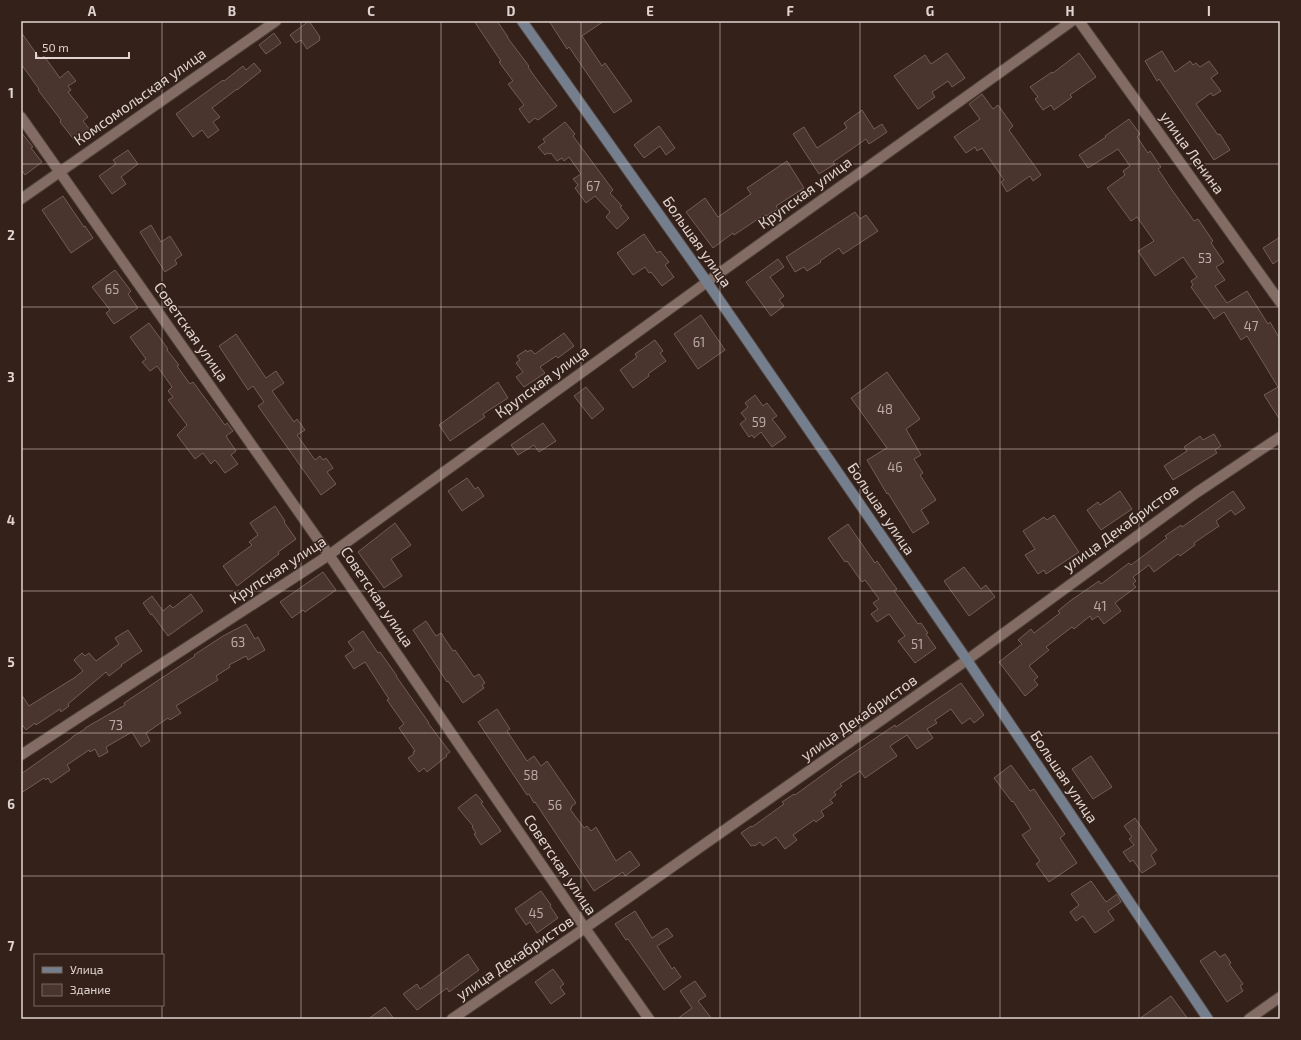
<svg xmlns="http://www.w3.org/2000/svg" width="1301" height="1040" font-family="'Exo 2',sans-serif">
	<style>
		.building { fill: #49352e; stroke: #735d55 }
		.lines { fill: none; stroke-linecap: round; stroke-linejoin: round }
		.street-casing { stroke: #4e3f3a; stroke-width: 12 }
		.secondary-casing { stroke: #4e3f3a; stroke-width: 12 }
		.street { stroke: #826c63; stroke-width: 10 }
		.secondary { stroke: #757e8d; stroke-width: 10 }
		.grid { fill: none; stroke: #e1d4d0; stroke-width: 1; stroke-opacity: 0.55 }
		.labels { text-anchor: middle; stroke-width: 3; stroke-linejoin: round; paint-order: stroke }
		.number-label { font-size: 13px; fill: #bbaca8 }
		.street-label { font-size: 15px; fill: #e1d4d0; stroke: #33211a }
		.neatline { fill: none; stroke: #e1d4d0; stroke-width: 1.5 }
		.grid-label { font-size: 13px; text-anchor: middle; font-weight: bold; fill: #e1d4d0 }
	</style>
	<rect width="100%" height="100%" fill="#33211a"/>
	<g class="building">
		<polygon points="309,21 320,37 319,38 320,40 307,49 301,40 296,43 290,35"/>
		<polygon points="474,21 497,21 508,37 507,37 529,66 528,67 535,77 557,106 538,120 535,118 529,123 519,109 524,105 508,84 513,81 499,62 501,61"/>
		<polygon points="549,21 604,21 582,36 602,66 605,63 632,101 614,113 569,47 567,49"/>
		<polygon points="21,32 40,59 44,56 60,78 68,71 76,81 68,86 71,90 68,92 88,117 83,121 91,131 76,142 60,122 61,120 38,90 39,89 21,64"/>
		<polygon points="274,33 281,43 266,54 259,45"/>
		<polygon points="1162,51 1175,72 1190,61 1193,65 1196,63 1200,67 1209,61 1218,73 1211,78 1221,91 1213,96 1211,93 1196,104 1218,135 1220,134 1230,150 1214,160 1159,79 1157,81 1145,61"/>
		<polygon points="947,53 965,78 952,87 948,81 932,92 935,97 918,109 894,76 925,55 931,64"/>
		<polygon points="1079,53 1096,77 1070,95 1072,97 1054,110 1051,105 1043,110 1035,99 1038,97 1030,87 1052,72 1053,73"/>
		<polygon points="254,63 261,71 237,90 237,89 212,108 220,117 213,122 219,130 208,138 202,130 193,137 176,114 223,80 224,81 243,66 246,70"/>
		<polygon points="982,94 993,109 998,105 1013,126 1009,130 1041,175 1033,181 1030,176 1007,192 1001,182 1004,180 982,148 977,151 975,147 966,153 954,137 980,119 969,104"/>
		<polygon points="862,110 874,129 882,124 887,132 869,144 866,139 833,162 835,164 819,174 793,134 804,127 817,148 847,128 844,123"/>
		<polygon points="1129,119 1140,134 1137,137 1148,153 1150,151 1161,167 1158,169 1170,187 1194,221 1198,219 1213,241 1211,243 1224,262 1216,267 1225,280 1215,286 1227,303 1247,291 1268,324 1270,322 1280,339 1280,420 1264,395 1278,387 1247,336 1241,340 1224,312 1214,319 1207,308 1206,308 1191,287 1193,285 1191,281 1197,277 1183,257 1155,276 1138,251 1154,241 1137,217 1131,221 1107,188 1125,175 1123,171 1130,166 1118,149 1088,168 1079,155 1106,137 1105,136"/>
		<polygon points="565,122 575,134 573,136 613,190 610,193 622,206 620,207 629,218 617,229 606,217 610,212 595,196 586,203 575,188 578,185 573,179 581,174 569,157 564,161 562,158 557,161 551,153 549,154 547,153 545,155 538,147 545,142 543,139"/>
		<polygon points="659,126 675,148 666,155 660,146 644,158 634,145"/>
		<polygon points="21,132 33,147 31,148 42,162 25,175 21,169"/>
		<polygon points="128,150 138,164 121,177 126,184 112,194 99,176 116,164 113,160"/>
		<polygon points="787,161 804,188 776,206 778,209 766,216 764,215 734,235 733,233 713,248 686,212 705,198 718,217 751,194 747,188"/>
		<polygon points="63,196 84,227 85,226 93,238 71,253 42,210"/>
		<polygon points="855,212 860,219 866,215 878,231 843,254 839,248 820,261 821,262 807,271 804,267 795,272 786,257"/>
		<polygon points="151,225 161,242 170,236 182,255 175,260 177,264 165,272 140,232"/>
		<polygon points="644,234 657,253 660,251 669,262 665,265 674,277 662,286 651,272 649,273 645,267 633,275 617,253"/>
		<polygon points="1280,237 1280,259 1273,264 1263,248"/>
		<polygon points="778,259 784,267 770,277 784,296 779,300 784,306 771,316 746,282"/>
		<polygon points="115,270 131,291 128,294 138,308 114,324 106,313 110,310 92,287"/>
		<polygon points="701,315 725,350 698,369 674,334"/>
		<polygon points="149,323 168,349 167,350 179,365 177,366 190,384 193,382 225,425 227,423 233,431 226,436 236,451 231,455 238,464 225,473 215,460 211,464 203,453 195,459 177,435 187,425 168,400 173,397 168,391 172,387 157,366 150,371 142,362 146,359 130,337"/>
		<polygon points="564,333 574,346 558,358 556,356 540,367 545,373 524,387 516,377 523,372 516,363 520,360 517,356 526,350 527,352 531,350 535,354"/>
		<polygon points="236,334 266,378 276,371 284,383 272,391 294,422 297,419 305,430 297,435 315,460 320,456 323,460 326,458 333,468 327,472 336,484 321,495 258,406 264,402 253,386 248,390 219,346"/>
		<polygon points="655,340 663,351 660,353 666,361 648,374 649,376 633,388 620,370 637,357 635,354"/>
		<polygon points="887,372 920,419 906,429 921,455 914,459 923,473 920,475 936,500 921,510 929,523 913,533 888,493 887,494 867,460 887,448 851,398"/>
		<polygon points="498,382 508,398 483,414 485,417 450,441 439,425"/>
		<polygon points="586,387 604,409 592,419 574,396"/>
		<polygon points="755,395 763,406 767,403 777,416 772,419 786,437 772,447 761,432 754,438 752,435 749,437 740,424 746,419 741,413 748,407 745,403"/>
		<polygon points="543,423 556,441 539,452 534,445 518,455 511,445"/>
		<polygon points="1214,434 1221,446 1215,450 1217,453 1173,480 1164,466 1187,451 1184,447 1200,436 1203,440"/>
		<polygon points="467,478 475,489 478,487 484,496 462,511 448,491"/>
		<polygon points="1120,491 1132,509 1101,530 1087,510 1098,502 1100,505"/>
		<polygon points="1233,491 1245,508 1235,515 1231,510 1216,521 1219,526 1194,543 1195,545 1180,556 1178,554 1154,572 1149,565 1133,577 1136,581 1133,584 1136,587 1115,603 1121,611 1104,624 1098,616 1092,620 1090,616 1074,629 1072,627 1046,647 1049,650 1029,666 1038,677 1034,680 1038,685 1025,696 999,662 1022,644 1018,640 1031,629 1034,633 1060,613 1058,611 1070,601 1099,581 1101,584 1129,563 1131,565 1167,538 1165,536 1181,525 1182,527"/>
		<polygon points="275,506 285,521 284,522 296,539 278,552 279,554 237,586 223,566 252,545 249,542 258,535 250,523"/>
		<polygon points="1054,515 1079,552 1046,574 1044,570 1038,574 1025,555 1035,549 1023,531 1044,517 1047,520"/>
		<polygon points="395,523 411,545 391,559 402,576 384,588 358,552"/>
		<polygon points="848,524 875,563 877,561 891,581 897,589 894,591 918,624 921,623 928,633 926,634 936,648 915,663 898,641 905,636 889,614 877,622 871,614 878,609 873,603 879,599 865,580 862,582 847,561 845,562 828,538"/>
		<polygon points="964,567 981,589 986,585 995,597 969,616 944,581"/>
		<polygon points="323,572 336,590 305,612 303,610 292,618 280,602"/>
		<polygon points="191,594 203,611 168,636 152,614 151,615 143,603 152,596 163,611 170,605 173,608"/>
		<polygon points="426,621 436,636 441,633 453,651 455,650 474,677 479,674 485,683 482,685 484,688 463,703 448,681 447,682 413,630"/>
		<polygon points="246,624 255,639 258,637 265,650 248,660 246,656 229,665 230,667 216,676 218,680 176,706 181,713 170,720 168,718 146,733 150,741 141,747 132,732 106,747 108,752 99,757 95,749 90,752 89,750 67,765 70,770 51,783 48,778 46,780 44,778 21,793 21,774 72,738 72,737 85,729 85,728 125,705 124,703 195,656 194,655 223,636"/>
		<polygon points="128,630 142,651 121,665 122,666 109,676 106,672 68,704 69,706 61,712 60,709 36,725 35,723 26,730 21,723 21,694 29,706 74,678 83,671 74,660 82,653 85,656 89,653 96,661 119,644 115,638"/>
		<polygon points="363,631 378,653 380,652 397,676 396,676 429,723 428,723 450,752 446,755 447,756 427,772 424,768 419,772 408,758 414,754 413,752 415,751 399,728 404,724 387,700 389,699 365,662 354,669 345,656 354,650 348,642"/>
		<polygon points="961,683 984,715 974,723 970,718 962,724 951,709 935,720 937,723 927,729 933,738 917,749 907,735 890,746 897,756 865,778 860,771 840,784 842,786 834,792 836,795 830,800 833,803 821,811 824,816 816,822 814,820 793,835 797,840 785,849 776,837 763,846 760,842 755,846 753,845 751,846 741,833 751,826 752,827 784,804 782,802 794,794 795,795 843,760 895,725 896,727"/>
		<polygon points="497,709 510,729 507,731 527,761 534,756 541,766 547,761 576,803 571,807 572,808 570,809 584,828 587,826 591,831 596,827 616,861 630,851 640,865 625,876 623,872 594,891 535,802 534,803 529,794 527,795 478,722"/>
		<polygon points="1091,756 1112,787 1093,799 1072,769"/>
		<polygon points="1011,765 1030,791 1034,789 1042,801 1065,834 1060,838 1077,863 1049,882 1036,864 1040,861 1022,835 1031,829 1013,801 1012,802 994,778"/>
		<polygon points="476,794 483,802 481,803 501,831 481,845 474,834 476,833 472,827 473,826 458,808"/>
		<polygon points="1135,818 1157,850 1151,855 1156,864 1142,873 1133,860 1130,862 1123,852 1134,845 1129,839 1132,837 1124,826"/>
		<polygon points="1091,881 1106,902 1117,894 1121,902 1108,911 1114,920 1095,933 1083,916 1076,921 1070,912 1079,905 1071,894"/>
		<polygon points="541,891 551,905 550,906 558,918 537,933 530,922 526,925 515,909"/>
		<polygon points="635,911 652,938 667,928 673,936 657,946 672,969 674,967 681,977 664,990 628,939 626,940 615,924"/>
		<polygon points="1215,951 1220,957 1225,954 1231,963 1229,964 1243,984 1240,986 1243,991 1227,1002 1200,961"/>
		<polygon points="468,954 479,970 449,992 447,988 417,1010 403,994 417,984 420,989"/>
		<polygon points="553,969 564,984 560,987 565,994 551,1004 535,982"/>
		<polygon points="695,981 706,996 698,1001 712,1019 677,1019 692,1008 680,991"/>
		<polygon points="1171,996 1188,1019 1139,1019"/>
		<polygon points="385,1007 394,1019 368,1019"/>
	</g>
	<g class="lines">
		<defs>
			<g id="street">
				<polyline points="1079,21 1280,302"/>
				<polyline points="21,117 329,555 585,928 649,1019"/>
				<polyline points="21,199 276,21"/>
				<polyline points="21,755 329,555 707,282 1072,21"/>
				<polyline points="452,1019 585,928 967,660 1196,493 1280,437"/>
				<polyline points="1249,1019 1280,997"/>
			</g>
			<polyline id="secondary" points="522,21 707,282 967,660 1208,1019"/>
		</defs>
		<use href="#street" class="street-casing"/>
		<use href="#secondary" class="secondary-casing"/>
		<use href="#street" class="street"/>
		<use href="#secondary" class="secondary"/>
	</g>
	<path class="grid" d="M162 21V955M301 21V1019M441 21V1019M581 21V1019M720 21V1019M860 21V1019M1000 21V1019M1139 21V1019M21 164H1280M21 307H1280M21 449H1280M21 591H1280M21 733H1280M21 876H1280M162 1005V1019"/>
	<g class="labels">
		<g class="number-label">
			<text x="593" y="191">67</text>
			<text x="1205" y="263">53</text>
			<text x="112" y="294">65</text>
			<text x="1251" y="331">47</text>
			<text x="699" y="347">61</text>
			<text x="885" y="414">48</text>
			<text x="759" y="427">59</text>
			<text x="895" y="472">46</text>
			<text x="1100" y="611">41</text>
			<text x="238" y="647">63</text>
			<text x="917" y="649">51</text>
			<text x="116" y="730">73</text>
			<text x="531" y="780">58</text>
			<text x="555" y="810">56</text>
			<text x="536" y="918">45</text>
		</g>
		<g class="street-label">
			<text transform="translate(140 97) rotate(-35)" y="5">Комсомольская улица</text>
			<text transform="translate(1192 153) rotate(54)" y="5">улица Ленина</text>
			<text transform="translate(805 193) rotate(-36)" y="5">Крупская улица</text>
			<text transform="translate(697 242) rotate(55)" y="5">Большая улица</text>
			<text transform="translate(191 332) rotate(55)" y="5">Советская улица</text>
			<text transform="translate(542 382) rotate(-36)" y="5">Крупская улица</text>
			<text transform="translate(881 509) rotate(56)" y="5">Большая улица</text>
			<text transform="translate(1121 528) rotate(-36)" y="5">улица Декабристов</text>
			<text transform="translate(278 570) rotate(-33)" y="5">Крупская улица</text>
			<text transform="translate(377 597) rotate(56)" y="5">Советская улица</text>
			<text transform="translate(859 718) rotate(-35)" y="5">улица Декабристов</text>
			<text transform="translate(1064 777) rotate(56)" y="5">Большая улица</text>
			<text transform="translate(560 865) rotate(56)" y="5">Советская улица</text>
			<text transform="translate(515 958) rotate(-34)" y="5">улица Декабристов</text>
		</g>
	</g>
	<rect width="1301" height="1040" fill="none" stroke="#33211a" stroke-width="44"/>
	<rect x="34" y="954" width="130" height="52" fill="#33211a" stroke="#796963"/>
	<rect x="42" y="967" width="20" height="6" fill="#757e8d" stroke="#796963"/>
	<text x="70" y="974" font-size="12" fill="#e1d4d0">Улица</text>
	<rect x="42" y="984" width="20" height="12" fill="#49352e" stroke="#796963"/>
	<text x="70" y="994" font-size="12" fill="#e1d4d0">Здание</text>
	<path d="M36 52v6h93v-6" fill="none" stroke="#e1d4d0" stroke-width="2"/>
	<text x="42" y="52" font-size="12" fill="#e1d4d0" stroke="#33211a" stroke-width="3" paint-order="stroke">50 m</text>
	<rect x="22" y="22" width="1257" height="996" class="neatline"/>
	<g class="grid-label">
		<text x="92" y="16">A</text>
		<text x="232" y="16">B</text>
		<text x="371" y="16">C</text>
		<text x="511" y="16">D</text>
		<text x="650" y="16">E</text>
		<text x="790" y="16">F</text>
		<text x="930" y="16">G</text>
		<text x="1070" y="16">H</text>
		<text x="1209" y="16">I</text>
		<text x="11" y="98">1</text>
		<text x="11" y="240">2</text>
		<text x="11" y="382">3</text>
		<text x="11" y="525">4</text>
		<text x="11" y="667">5</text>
		<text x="11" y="809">6</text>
		<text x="11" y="951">7</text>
	</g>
</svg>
